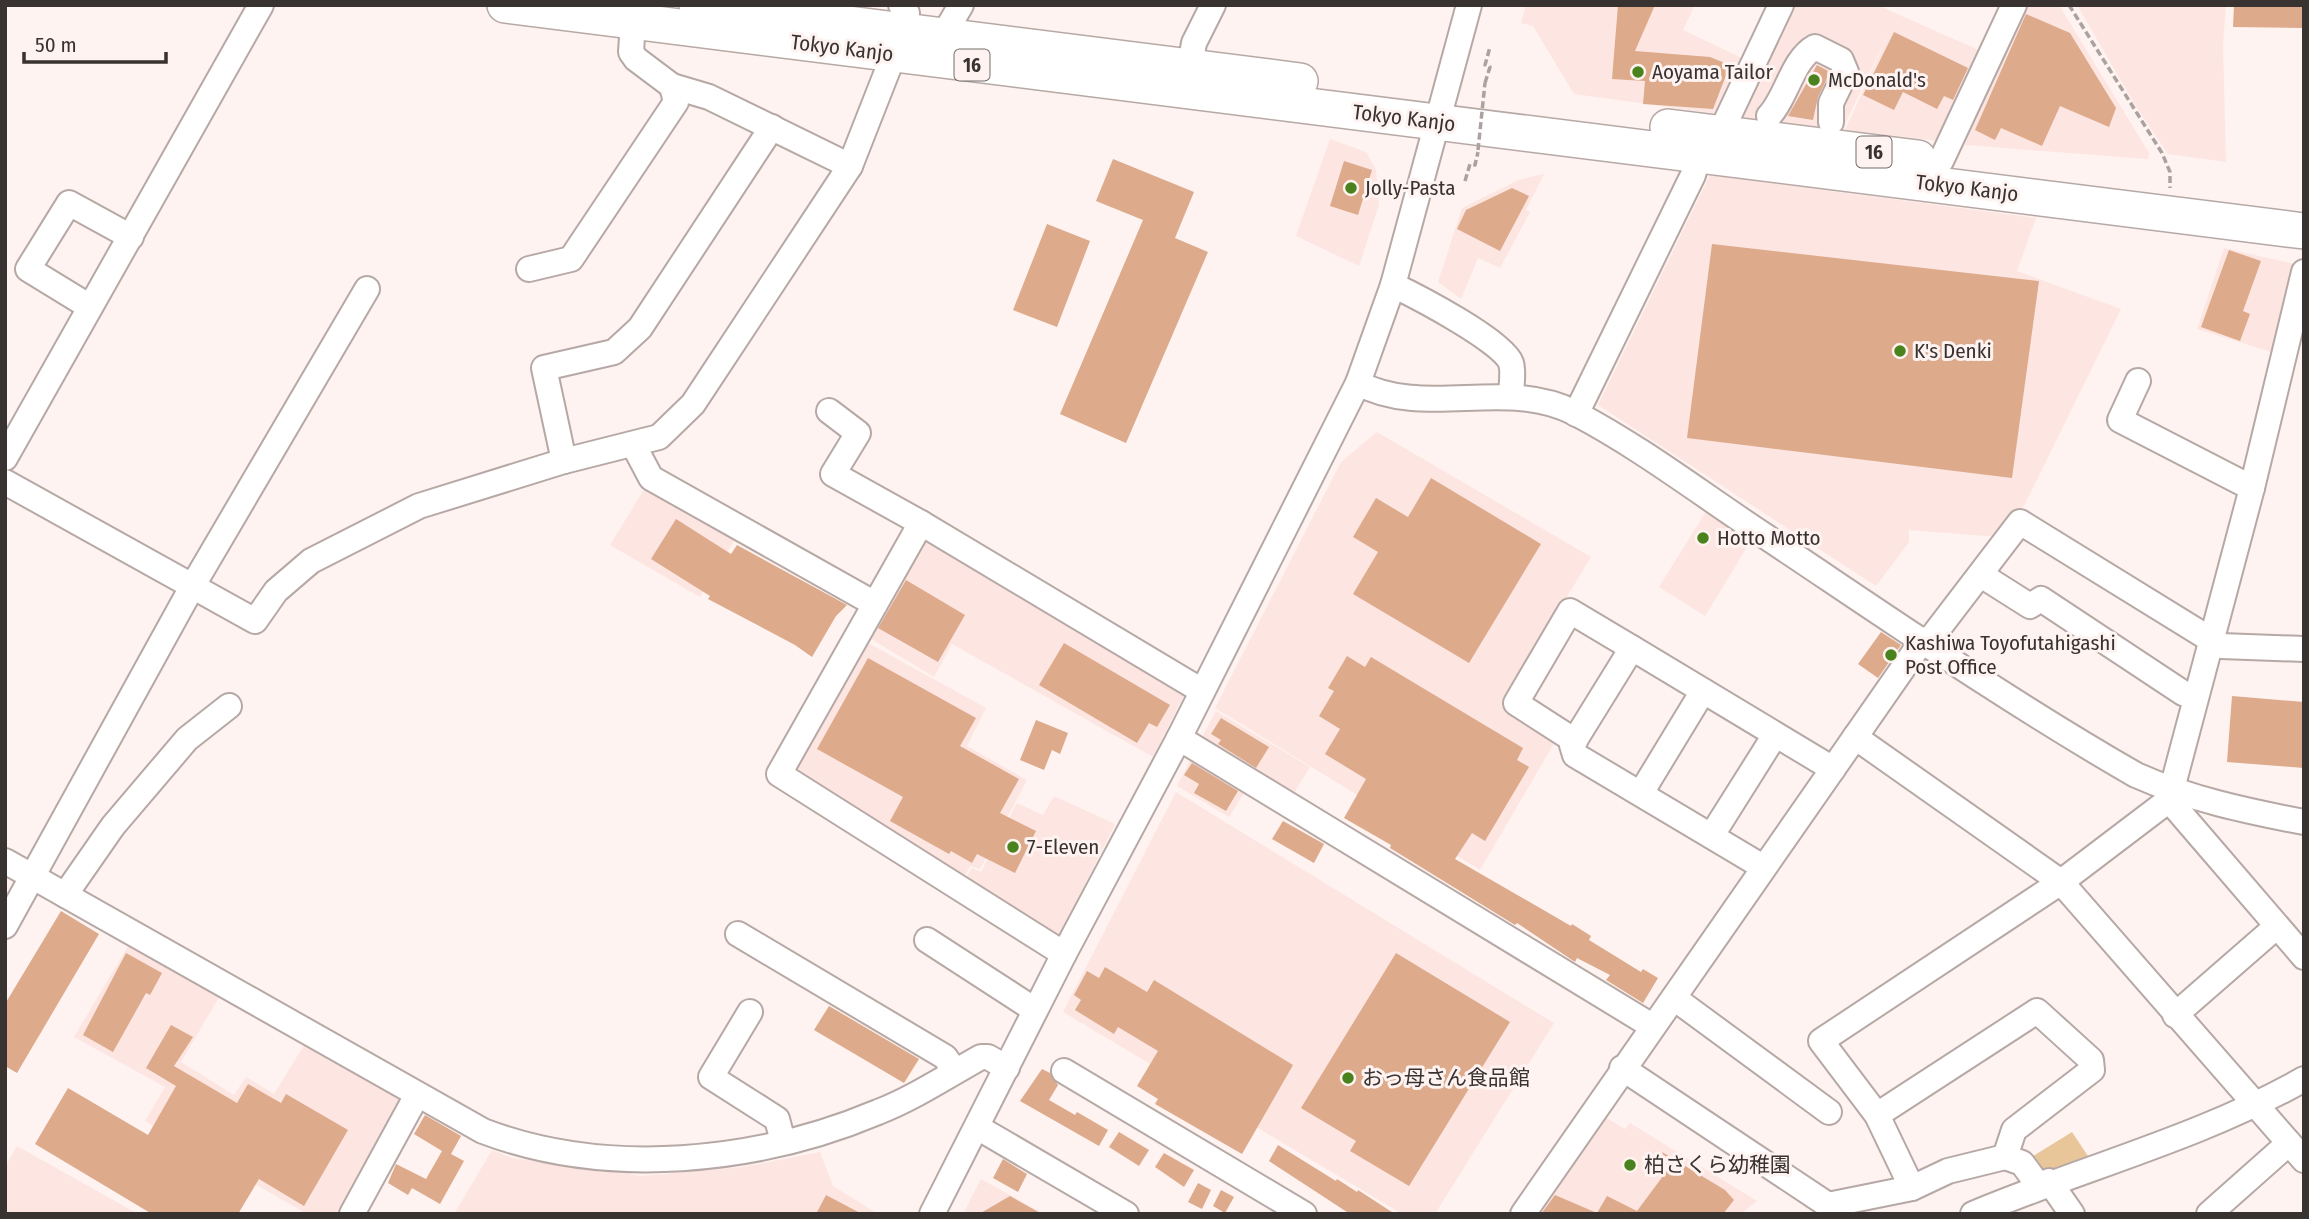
<svg xmlns="http://www.w3.org/2000/svg" width="2309" height="1219" font-family="'Fira Sans Condensed','Noto Sans JP',sans-serif">
	<style>
		.built { fill: #fde5e1 }
		.green { fill: #e9c699 }
		.building { fill: #ddaa8c }
		.lines { fill: none; stroke-linecap: round; stroke-linejoin: round }
		.minor-casing { stroke: #b6a8a5; stroke-width: 28 }
		.highway-casing { stroke: #b6a8a5; stroke-width: 38 }
		.path { stroke: #aba2a0; stroke-width: 3.5; stroke-dasharray: 7 3.5; stroke-linecap: butt }
		.minor { stroke: #fff; stroke-width: 24 }
		.highway { stroke: #fff; stroke-width: 35 }
		.path-bridge { stroke: #aba2a0; stroke-width: 3.5; stroke-dasharray: 7 3.5; stroke-linecap: butt }
		.poi-dot { fill: #4a831d; stroke: #fef3f0; stroke-width: 2.5 }
		.labels { text-anchor: middle; stroke-width: 6; stroke-linejoin: round; paint-order: stroke }
		.shield { fill: #fef3f0; stroke: #736c6a; stroke-width: 2 }
		.shield-label { font-size: 19px; font-weight: bold; fill: #383231 }
		.street-label { font-size: 21px; fill: #383231; stroke: #fef3f0 }
		.poi-label { font-size: 21px; fill: #383231; stroke: #fef3f0; text-anchor: start }
	</style>
	<rect width="100%" height="100%" fill="#fef3f0"/>
	<g class="built">
		<polygon points="1526,5 1695,5 1683,30 1746,60 1720,114 1574,94 1533,26 1521,23"/>
		<polygon points="1788,5 1877,5 1983,52 1940,141 1845,130 1890,31 1842,130 1737,117"/>
		<polygon points="2024,5 2059,5 2149,153 2148,159 1965,145 1984,92"/>
		<polygon points="2077,5 2226,5 2223,44 2226,162 2168,154 2135,105"/>
		<polygon points="1330,139 1366,152 1376,170 1379,205 1359,266 1296,236"/>
		<polygon points="1544,174 1526,210 1530,212 1500,268 1478,258 1461,299 1438,282 1462,208 1518,180"/>
		<polygon points="1710,175 2036,218 2017,271 2121,309 2025,504 1999,537 1909,530 1909,542 1876,586 1598,405"/>
		<polygon points="2224,248 2299,265 2278,354 2197,329"/>
		<polygon points="1377,432 1591,557 1501,706 1556,740 1480,870 1215,708 1341,462"/>
		<polygon points="648,483 737,536 700,597 610,545"/>
		<polygon points="1707,510 1752,539 1705,616 1659,587"/>
		<polygon points="924,535 1186,691 1153,757 952,644 934,677 863,634"/>
		<polygon points="861,639 986,708 967,746 1027,780 980,869 970,866 965,875 794,774"/>
		<polygon points="1216,711 1310,767 1292,796 1200,741"/>
		<polygon points="1193,755 1247,788 1229,817 1177,786"/>
		<polygon points="1176,792 1554,1023 1435,1214 1402,1214 1063,1012"/>
		<polygon points="1054,796 1115,824 1059,937 966,878 972,868 981,872 1017,803 1043,815"/>
		<polygon points="130,943 221,994 181,1062 234,1095 246,1077 274,1094 306,1042 399,1099 398,1118 346,1214 307,1214 145,1121 165,1087 74,1037"/>
		<polygon points="1598,1113 1625,1129 1630,1123 1757,1201 1741,1214 1529,1214"/>
		<polygon points="17,1146 138,1214 5,1214 5,1167"/>
		<polygon points="492,1150 512,1158 641,1176 743,1167 820,1152 833,1186 878,1214 454,1214"/>
		<polygon points="981,1179 1044,1214 963,1214"/>
	</g>
	<polygon class="green" points="2072,1132 2090,1159 2043,1173 2030,1158"/>
	<g class="building">
		<polygon points="1618,5 1655,5 1635,51 1710,57 1730,65 1713,109 1643,104 1645,81 1612,79"/>
		<polygon points="2234,5 2304,5 2304,28 2233,27"/>
		<polygon points="2026,14 2070,33 2116,108 2109,127 2060,106 2042,146 2001,128 1995,140 1975,130"/>
		<polygon points="1894,32 1968,68 1953,100 1944,96 1937,109 1903,92 1894,110 1863,95"/>
		<polygon points="1817,65 1830,72 1818,97 1813,120 1788,116"/>
		<polygon points="1113,159 1194,192 1175,238 1208,252 1126,443 1060,414 1143,220 1096,201"/>
		<polygon points="1344,161 1372,170 1358,215 1330,206"/>
		<polygon points="1512,188 1529,196 1500,251 1457,229 1466,210"/>
		<polygon points="1047,224 1090,241 1057,327 1013,310"/>
		<polygon points="1712,244 2039,281 2012,478 1687,438"/>
		<polygon points="2229,250 2261,261 2243,311 2250,314 2240,341 2201,327"/>
		<polygon points="1431,478 1541,544 1469,663 1353,594 1378,552 1353,537 1376,498 1408,517"/>
		<polygon points="676,519 731,554 737,545 847,605 836,616 812,657 795,645 708,599 710,596 651,559"/>
		<polygon points="906,580 965,615 938,662 878,628"/>
		<polygon points="1881,632 1901,645 1878,678 1858,664"/>
		<polygon points="1064,643 1170,705 1157,727 1149,723 1137,743 1039,685"/>
		<polygon points="1347,656 1365,667 1371,657 1523,748 1517,760 1529,767 1485,841 1472,833 1455,859 1571,926 1572,924 1591,936 1589,940 1641,972 1643,969 1658,978 1643,1003 1606,980 1610,975 1577,958 1575,962 1517,923 1515,925 1390,848 1391,845 1344,818 1366,779 1325,754 1340,729 1319,716 1334,691 1328,688"/>
		<polygon points="868,658 976,718 960,746 1019,779 1000,813 1036,831 1015,873 977,854 972,863 951,851 949,854 890,821 903,797 817,749"/>
		<polygon points="2232,696 2304,702 2304,768 2227,762"/>
		<polygon points="1221,718 1269,747 1256,768 1218,744 1221,740 1211,734"/>
		<polygon points="1036,720 1068,733 1060,754 1052,750 1044,770 1020,760"/>
		<polygon points="1192,763 1238,791 1226,811 1194,793 1199,784 1184,775"/>
		<polygon points="1283,821 1324,844 1314,863 1272,839"/>
		<polygon points="61,911 99,934 17,1073 5,1066 5,1004"/>
		<polygon points="126,953 162,973 150,995 146,993 113,1052 83,1035"/>
		<polygon points="1396,953 1510,1022 1409,1186 1350,1151 1356,1141 1301,1108"/>
		<polygon points="1105,967 1147,992 1154,980 1293,1065 1242,1154 1155,1104 1158,1099 1137,1086 1158,1051 1118,1027 1114,1034 1075,1010 1081,1000 1074,995 1087,971 1099,978"/>
		<polygon points="829,1006 919,1059 904,1083 814,1030"/>
		<polygon points="171,1025 193,1037 174,1066 237,1103 248,1084 281,1103 286,1094 348,1130 304,1206 259,1179 238,1214 152,1214 35,1144 68,1088 148,1135 176,1086 146,1068"/>
		<polygon points="1042,1069 1050,1073 1058,1085 1049,1100 1075,1115 1077,1112 1108,1130 1099,1146 1020,1101"/>
		<polygon points="425,1115 461,1136 451,1154 464,1161 440,1204 412,1188 408,1195 388,1183 396,1164 426,1179 442,1151 414,1134"/>
		<polygon points="1119,1132 1149,1150 1139,1166 1109,1147"/>
		<polygon points="1278,1145 1336,1181 1337,1179 1357,1192 1358,1190 1395,1214 1350,1214 1269,1161"/>
		<polygon points="1662,1152 1725,1190 1734,1200 1723,1214 1541,1214 1555,1195 1597,1213 1607,1196 1637,1211 1669,1168"/>
		<polygon points="1164,1153 1194,1170 1184,1187 1155,1167"/>
		<polygon points="1003,1159 1027,1174 1018,1192 993,1178"/>
		<polygon points="1198,1183 1211,1190 1202,1209 1188,1202"/>
		<polygon points="1221,1190 1234,1197 1225,1213 1213,1206"/>
		<polygon points="826,1195 862,1214 816,1214"/>
		<polygon points="1010,1196 1042,1214 979,1214"/>
	</g>
	<g class="lines">
		<defs>
			<g id="minor">
				<polyline points="633,22 631,52 636,59 672,86 709,97 850,166"/>
				<polyline points="943,36 961,5"/>
				<polyline points="1187,83 1194,43 1213,5"/>
				<path d="M1769 116C1787 97 1792 60 1815 47L1841 60 1846 72 1831 103V122"/>
				<polyline points="1721,132 1781,5"/>
				<polyline points="1941,161 2014,5"/>
				<polyline points="529,269 571,259 676,102 672,86"/>
				<polyline points="2304,272 2252,488 2169,800 2304,957"/>
				<path d="M1393 285C1416 296 1503 341 1511 363 1514 372 1511 387 1511 396"/>
				<polyline points="90,307 28,269 69,203 131,237"/>
				<polyline points="2138,381 2120,420 2252,488"/>
				<path d="M1358 383C1424 419 1507 377 1575 413 1640 447 1700 493 1762 534 1885 616 2007 701 2136 775 2190 799 2246 811 2304 822"/>
				<polyline points="829,411 858,433 833,474 921,523"/>
				<polyline points="1576,414 1693,175 1699,154"/>
				<polyline points="633,444 651,478 875,604"/>
				<polyline points="5,458 261,5"/>
				<polyline points="564,461 544,368 614,352 640,328 772,127"/>
				<polyline points="5,482 255,621 276,591 311,561 419,506 564,461 659,437 693,404 850,166 903,31 907,13 901,5"/>
				<polyline points="1981,575 2030,606 2041,599 2183,693 2195,696"/>
				<polyline points="1855,737 2061,882 2304,1160"/>
				<polyline points="1179,738 1652,1026"/>
				<polyline points="1575,741 1516,703 1570,611 1632,648"/>
				<polyline points="1641,793 1703,691"/>
				<polyline points="1712,835 1775,735"/>
				<path d="M5 861 483 1131C607 1178 757 1163 878 1112 914 1098 947 1076 981 1057H988L1007 1068"/>
				<polyline points="1763,867 1575,755 1572,745 1632,648 1833,769"/>
				<polyline points="65,895 113,826 187,739 229,706"/>
				<polyline points="5,926 192,587 367,289"/>
				<polyline points="738,934 945,1057 955,1071"/>
				<polyline points="927,940 1035,1010"/>
				<polyline points="1064,954 779,774 921,523 1202,691"/>
				<polyline points="1674,998 1829,1112"/>
				<polyline points="750,1012 711,1077 777,1119 783,1142"/>
				<polyline points="2175,1015 2276,927"/>
				<polyline points="1622,1068 1828,1205 1912,1188 1948,1171 2005,1157 2022,1163 2039,1186"/>
				<polyline points="1064,1071 1304,1214"/>
				<polyline points="1877,1115 2037,1011 2091,1060 2092,1070 2014,1130 2005,1157"/>
				<polyline points="977,1127 1126,1214"/>
				<polyline points="2049,1181 2072,1214"/>
				<polyline points="1912,1188 1877,1115 1821,1041 2061,882 2169,800"/>
				<polyline points="352,1214 417,1095"/>
				<polyline points="932,1214 1064,954 1179,738 1358,383 1393,285 1469,5"/>
				<polyline points="1523,1214 1922,641 1932,637 2020,522 2221,646 2304,649"/>
				<path d="M1973 1214C2082 1168 2200 1138 2304 1079"/>
				<polyline points="2209,1214 2289,1143"/>
			</g>
			<g id="highway">
				<polyline points="505,5 2304,231"/>
				<polyline points="697,5 1300,81"/>
				<polyline points="1668,127 1918,158"/>
			</g>
		</defs>
		<use href="#minor" class="minor-casing"/>
		<use href="#highway" class="highway-casing"/>
		<g class="path">
			<polyline points="2069,5 2162,153 2170,172 2170,188"/>
			<polyline points="1485,83 1490,67 1485,65 1490,47"/>
			<polyline points="1465,181 1470,164 1475,165 1478,152"/>
		</g>
		<use href="#minor" class="minor"/>
		<use href="#highway" class="highway"/>
		<polyline class="path-bridge" points="1478,150 1485,83"/>
	</g>
	<g class="poi-dot">
		<circle cx="1638" cy="72" r="7"/>
		<circle cx="1814" cy="80" r="7"/>
		<circle cx="1351" cy="188" r="7"/>
		<circle cx="1900" cy="351" r="7"/>
		<circle cx="1703" cy="538" r="7"/>
		<circle cx="1891" cy="655" r="7"/>
		<circle cx="1013" cy="847" r="7"/>
		<circle cx="1348" cy="1078" r="7"/>
		<circle cx="1630" cy="1165" r="7"/>
	</g>
	<g class="labels">
		<g class="shield">
			<rect x="954.5" y="49.5" width="35" height="31" rx="5"/>
			<rect x="1856.5" y="136.5" width="35" height="31" rx="5"/>
		</g>
		<g class="shield-label">
			<text x="972" y="72">16</text>
			<text x="1874" y="159">16</text>
		</g>
		<g class="street-label">
			<text transform="translate(842 48) rotate(7)" y="7">Tokyo Kanjo</text>
			<text transform="translate(1404 118) rotate(7)" y="7">Tokyo Kanjo</text>
			<text transform="translate(1967 188) rotate(7)" y="7">Tokyo Kanjo</text>
		</g>
		<g class="poi-label">
			<text x="1652" y="79">Aoyama Tailor</text>
			<text x="1828" y="87">McDonald's</text>
			<text x="1365" y="195">Jolly-Pasta</text>
			<text x="1914" y="358">K's Denki</text>
			<text x="1717" y="545">Hotto Motto</text>
			<text x="1905" y="650">Kashiwa Toyofutahigashi<tspan x="1905" dy="24">Post Office</tspan></text>
			<text x="1027" y="854">7-Eleven</text>
			<text x="1362" y="1085">おっ母さん食品館</text>
			<text x="1644" y="1172">柏さくら幼稚園</text>
		</g>
	</g>
	<rect width="2309" height="1219" fill="none" stroke="#383231" stroke-width="14"/>
	<path d="M24 52v10h142v-10" fill="none" stroke="#383231" stroke-width="3.5"/>
	<text x="35" y="52" font-size="21" fill="#383231" stroke="#fef3f0" stroke-width="5" paint-order="stroke">50 m</text>
</svg>
